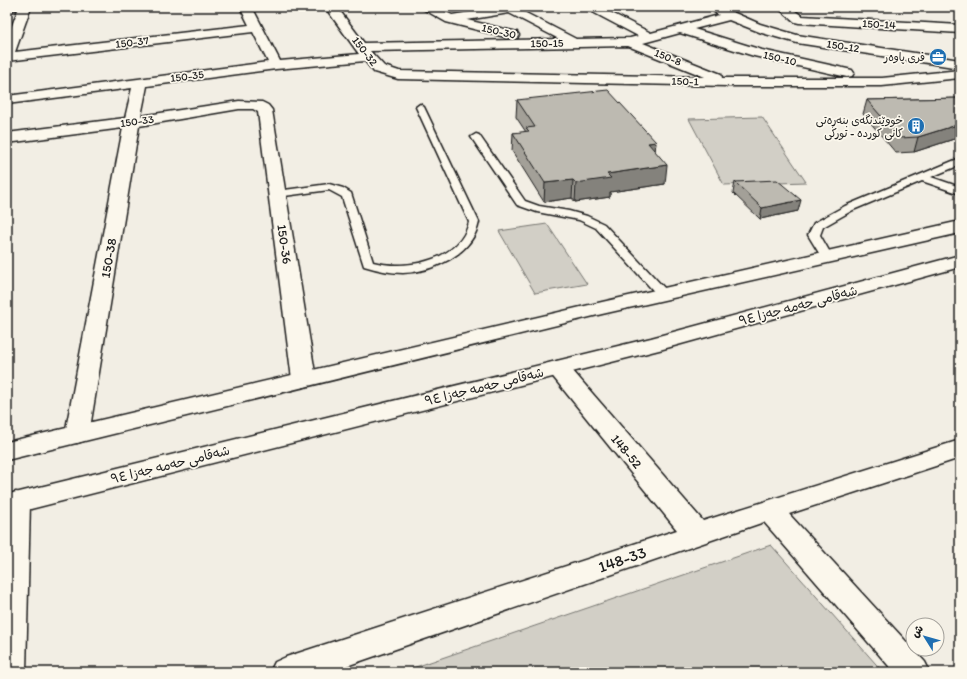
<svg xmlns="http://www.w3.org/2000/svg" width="967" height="679" font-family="Itim,'Playpen Sans Arabic',sans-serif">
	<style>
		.green { fill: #d2cfc6; stroke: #777671 }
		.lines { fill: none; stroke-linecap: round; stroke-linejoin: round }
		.service-casing { stroke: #1c1c1c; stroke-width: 3 }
		.minor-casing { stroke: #1c1c1c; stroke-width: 3 }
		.tertiary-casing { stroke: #1c1c1c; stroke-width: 3 }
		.secondary-casing { stroke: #1c1c1c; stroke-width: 3 }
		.service { fill: #fbf7ec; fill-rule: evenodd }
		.minor { fill: #fbf7ec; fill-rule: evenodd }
		.tertiary { fill: #fbf7ec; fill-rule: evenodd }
		.secondary { fill: #fbf7ec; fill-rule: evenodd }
		.wall { fill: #a3a098; stroke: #1c1c1c }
		.shaded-wall { fill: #84827c; stroke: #1c1c1c }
		.building { fill: #bdbab1; stroke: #1c1c1c }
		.labels { text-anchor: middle; stroke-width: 3.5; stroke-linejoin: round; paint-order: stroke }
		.far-street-label { font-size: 11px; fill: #1c1c1c; stroke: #fbf7ec }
		.far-poi-label { font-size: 11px; fill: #1c1c1c; stroke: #fbf7ec; text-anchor: end }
		.street-label { font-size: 13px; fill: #1c1c1c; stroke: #fbf7ec }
		.near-street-label { font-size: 16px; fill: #1c1c1c; stroke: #fbf7ec }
	</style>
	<rect width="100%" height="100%" fill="#f2eee4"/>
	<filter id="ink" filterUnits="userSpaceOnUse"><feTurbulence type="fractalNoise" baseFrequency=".025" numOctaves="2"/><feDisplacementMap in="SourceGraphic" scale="8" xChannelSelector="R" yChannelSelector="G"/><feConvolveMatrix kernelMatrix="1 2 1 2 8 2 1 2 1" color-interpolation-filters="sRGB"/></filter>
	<g filter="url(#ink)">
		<g class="green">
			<polygon points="762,117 806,182 724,185 689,119"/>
			<polygon points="547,224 587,284 535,293 499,231"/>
			<polygon points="771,545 883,672 401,672"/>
		</g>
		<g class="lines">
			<defs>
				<g id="service">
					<path d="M420 104 424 107 479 222C473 254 433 272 403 273 390 273 377 270 364 266L342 197 329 190 277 197 272 194 277 191 329 184 343 188 351 193 373 262C406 271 460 261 469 222L416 107Z"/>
					<polygon points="476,134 479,135 525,201 539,206 569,211 587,216 604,224 668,292 670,295 668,298 660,298 596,228 579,220 537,212 517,205 471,137"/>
					<polygon points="960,158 960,165 931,177 960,187 960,194 922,181 853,210 823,227 820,235 832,256 830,258 822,258 808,235 814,223 845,206"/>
				</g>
				<g id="minor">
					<path d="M19 7H31L15 52 249 25 240 7H252L280 61 359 54 325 7H337L364 43 559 39 509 13 467 20 517 32 519 35 517 38 513 39 446 22 423 9 421 7H436L452 15 501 7H529L527 9 522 11 576 39 630 38 638 36 587 9 585 7H600L651 33 719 15 710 9 712 7H721L760 24 797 35 960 60V68L797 43 762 33 729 20 694 29 762 50 852 70 854 73 852 76 847 77 754 56 680 33 643 43 721 74 722 78H882L960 70V78L882 86H728L398 79 374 72 365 61 276 69 147 86 141 116 239 101 262 102 268 105 272 110 316 379 312 384 304 387 296 384 292 379 258 112 253 109H239L139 126 89 434 86 440 77 443 68 440 65 434 123 128 7 143V133L125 118 132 88 7 104V96L268 62 253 32 7 61V39ZM628 46 705 77 399 71 384 66 370 51Z"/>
					<polygon points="777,7 790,7 802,16 960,25 960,33 799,23 795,22"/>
					<polygon points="558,361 566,363 703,521 960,440 960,458 789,514 925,662 930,672 894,672 764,522 329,672 270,672 275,662 286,657 677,530 550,373 547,368 550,363"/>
					<polygon points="16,492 26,495 30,502 26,672 7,672 7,495"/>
				</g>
				<polygon id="tertiary" points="7,7 19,7 17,9 7,12"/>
				<g id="secondary">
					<polygon points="960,221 960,233 602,314 7,460 7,442 602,302"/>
					<polygon points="960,255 960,267 663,349 7,515 7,495 651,338"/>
				</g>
			</defs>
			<use href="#service" class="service-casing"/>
			<use href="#minor" class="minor-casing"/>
			<use href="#tertiary" class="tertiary-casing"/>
			<use href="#secondary" class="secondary-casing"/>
			<use href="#service" class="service"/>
			<use href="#minor" class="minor"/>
			<use href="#tertiary" class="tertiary"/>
			<use href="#secondary" class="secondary"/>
		</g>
		<g class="wall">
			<polygon points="960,98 960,137 914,152 896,153 863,114 867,100"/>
			<polygon points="517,100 656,142 655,151 665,184 610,192 610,197 575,202 572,198 544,202 512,151 513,133 526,132 516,117"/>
			<polygon points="735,182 798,211 760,219 733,193"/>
		</g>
		<g class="shaded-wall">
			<polygon points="960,124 960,137 914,152 918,137"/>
			<polygon points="656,142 654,160 648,143"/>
			<polygon points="667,165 665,184 610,192 610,197 575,202 576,183 607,174"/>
			<polygon points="573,180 572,198 544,202 545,183"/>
			<polygon points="801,200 798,211 760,219 762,208"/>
		</g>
		<g class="building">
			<polygon points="608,90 656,142 648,143 667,165 607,174 611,178 576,183 573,180 545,183 513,133 529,131 526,128 535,127 517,100"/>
			<polygon points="960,98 960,124 918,137 900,138 867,100"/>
			<polygon points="777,180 801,200 762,208 735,182"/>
		</g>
	</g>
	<defs>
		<symbol id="office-disc" viewBox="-11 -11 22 22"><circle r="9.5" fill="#1f6fb2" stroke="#fbf7ec"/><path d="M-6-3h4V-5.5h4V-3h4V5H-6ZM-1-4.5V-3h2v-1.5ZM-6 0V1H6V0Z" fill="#fff"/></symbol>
		<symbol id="building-disc" viewBox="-11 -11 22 22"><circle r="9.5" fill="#1f6fb2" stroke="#fbf7ec"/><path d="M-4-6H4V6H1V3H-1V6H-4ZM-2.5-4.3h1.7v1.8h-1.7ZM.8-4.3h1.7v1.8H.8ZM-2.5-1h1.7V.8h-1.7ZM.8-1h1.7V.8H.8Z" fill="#fff"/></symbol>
	</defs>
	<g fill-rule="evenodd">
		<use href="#office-disc" x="928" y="47" width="20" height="20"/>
		<use href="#building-disc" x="906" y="116" width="20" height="20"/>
	</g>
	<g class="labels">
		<g class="far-street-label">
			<text transform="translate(879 24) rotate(3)" y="4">150-14</text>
			<text transform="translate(499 31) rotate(13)" y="4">150-30</text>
			<text transform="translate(132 42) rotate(-7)" y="4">150-37</text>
			<text transform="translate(547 43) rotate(-1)" y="4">150-15</text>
			<text transform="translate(843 46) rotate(9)" y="4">150-12</text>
			<text transform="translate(365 51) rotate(52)" y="4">150-32</text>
			<text transform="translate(668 57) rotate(22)" y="4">150-8</text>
			<text transform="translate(780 58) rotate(13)" y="4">150-10</text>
			<text transform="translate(187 76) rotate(-7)" y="4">150-35</text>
			<text transform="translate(685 81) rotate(1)" y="4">150-1</text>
			<text transform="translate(137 121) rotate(-8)" y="4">150-33</text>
		</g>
		<g class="far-poi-label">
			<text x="925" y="61">فری پاوەر</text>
			<text x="903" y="124">خووێندنگەی بنەڕەتی<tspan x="903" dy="13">کانی کوردە - تورکی</tspan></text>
		</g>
		<g class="street-label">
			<text transform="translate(285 244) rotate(82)" y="5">150-36</text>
			<text transform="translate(108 258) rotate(-80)" y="5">150-38</text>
			<text transform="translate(798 305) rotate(-15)" y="5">شەقامی حەمە جەزا ٩٤</text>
			<text transform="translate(484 386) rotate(-14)" y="5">شەقامی حەمە جەزا ٩٤</text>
			<text transform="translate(627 451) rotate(50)" y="5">148-52</text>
			<text transform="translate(170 464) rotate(-14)" y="5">شەقامی حەمە جەزا ٩٤</text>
		</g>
		<g class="near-street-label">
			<text transform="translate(622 559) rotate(-19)" y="6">148-33</text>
		</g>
	</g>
	<rect width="967" height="679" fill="none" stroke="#fbf7ec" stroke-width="24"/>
	<rect x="12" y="12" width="943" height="655" fill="none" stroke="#1c1c1c" stroke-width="1.5" filter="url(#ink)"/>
	<g transform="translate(925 637) rotate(307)"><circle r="19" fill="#fbf7ec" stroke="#a29f99"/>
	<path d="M0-3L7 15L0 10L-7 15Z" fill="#1f6fb2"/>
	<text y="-6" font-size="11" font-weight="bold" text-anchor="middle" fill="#1c1c1c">ش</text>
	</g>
</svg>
